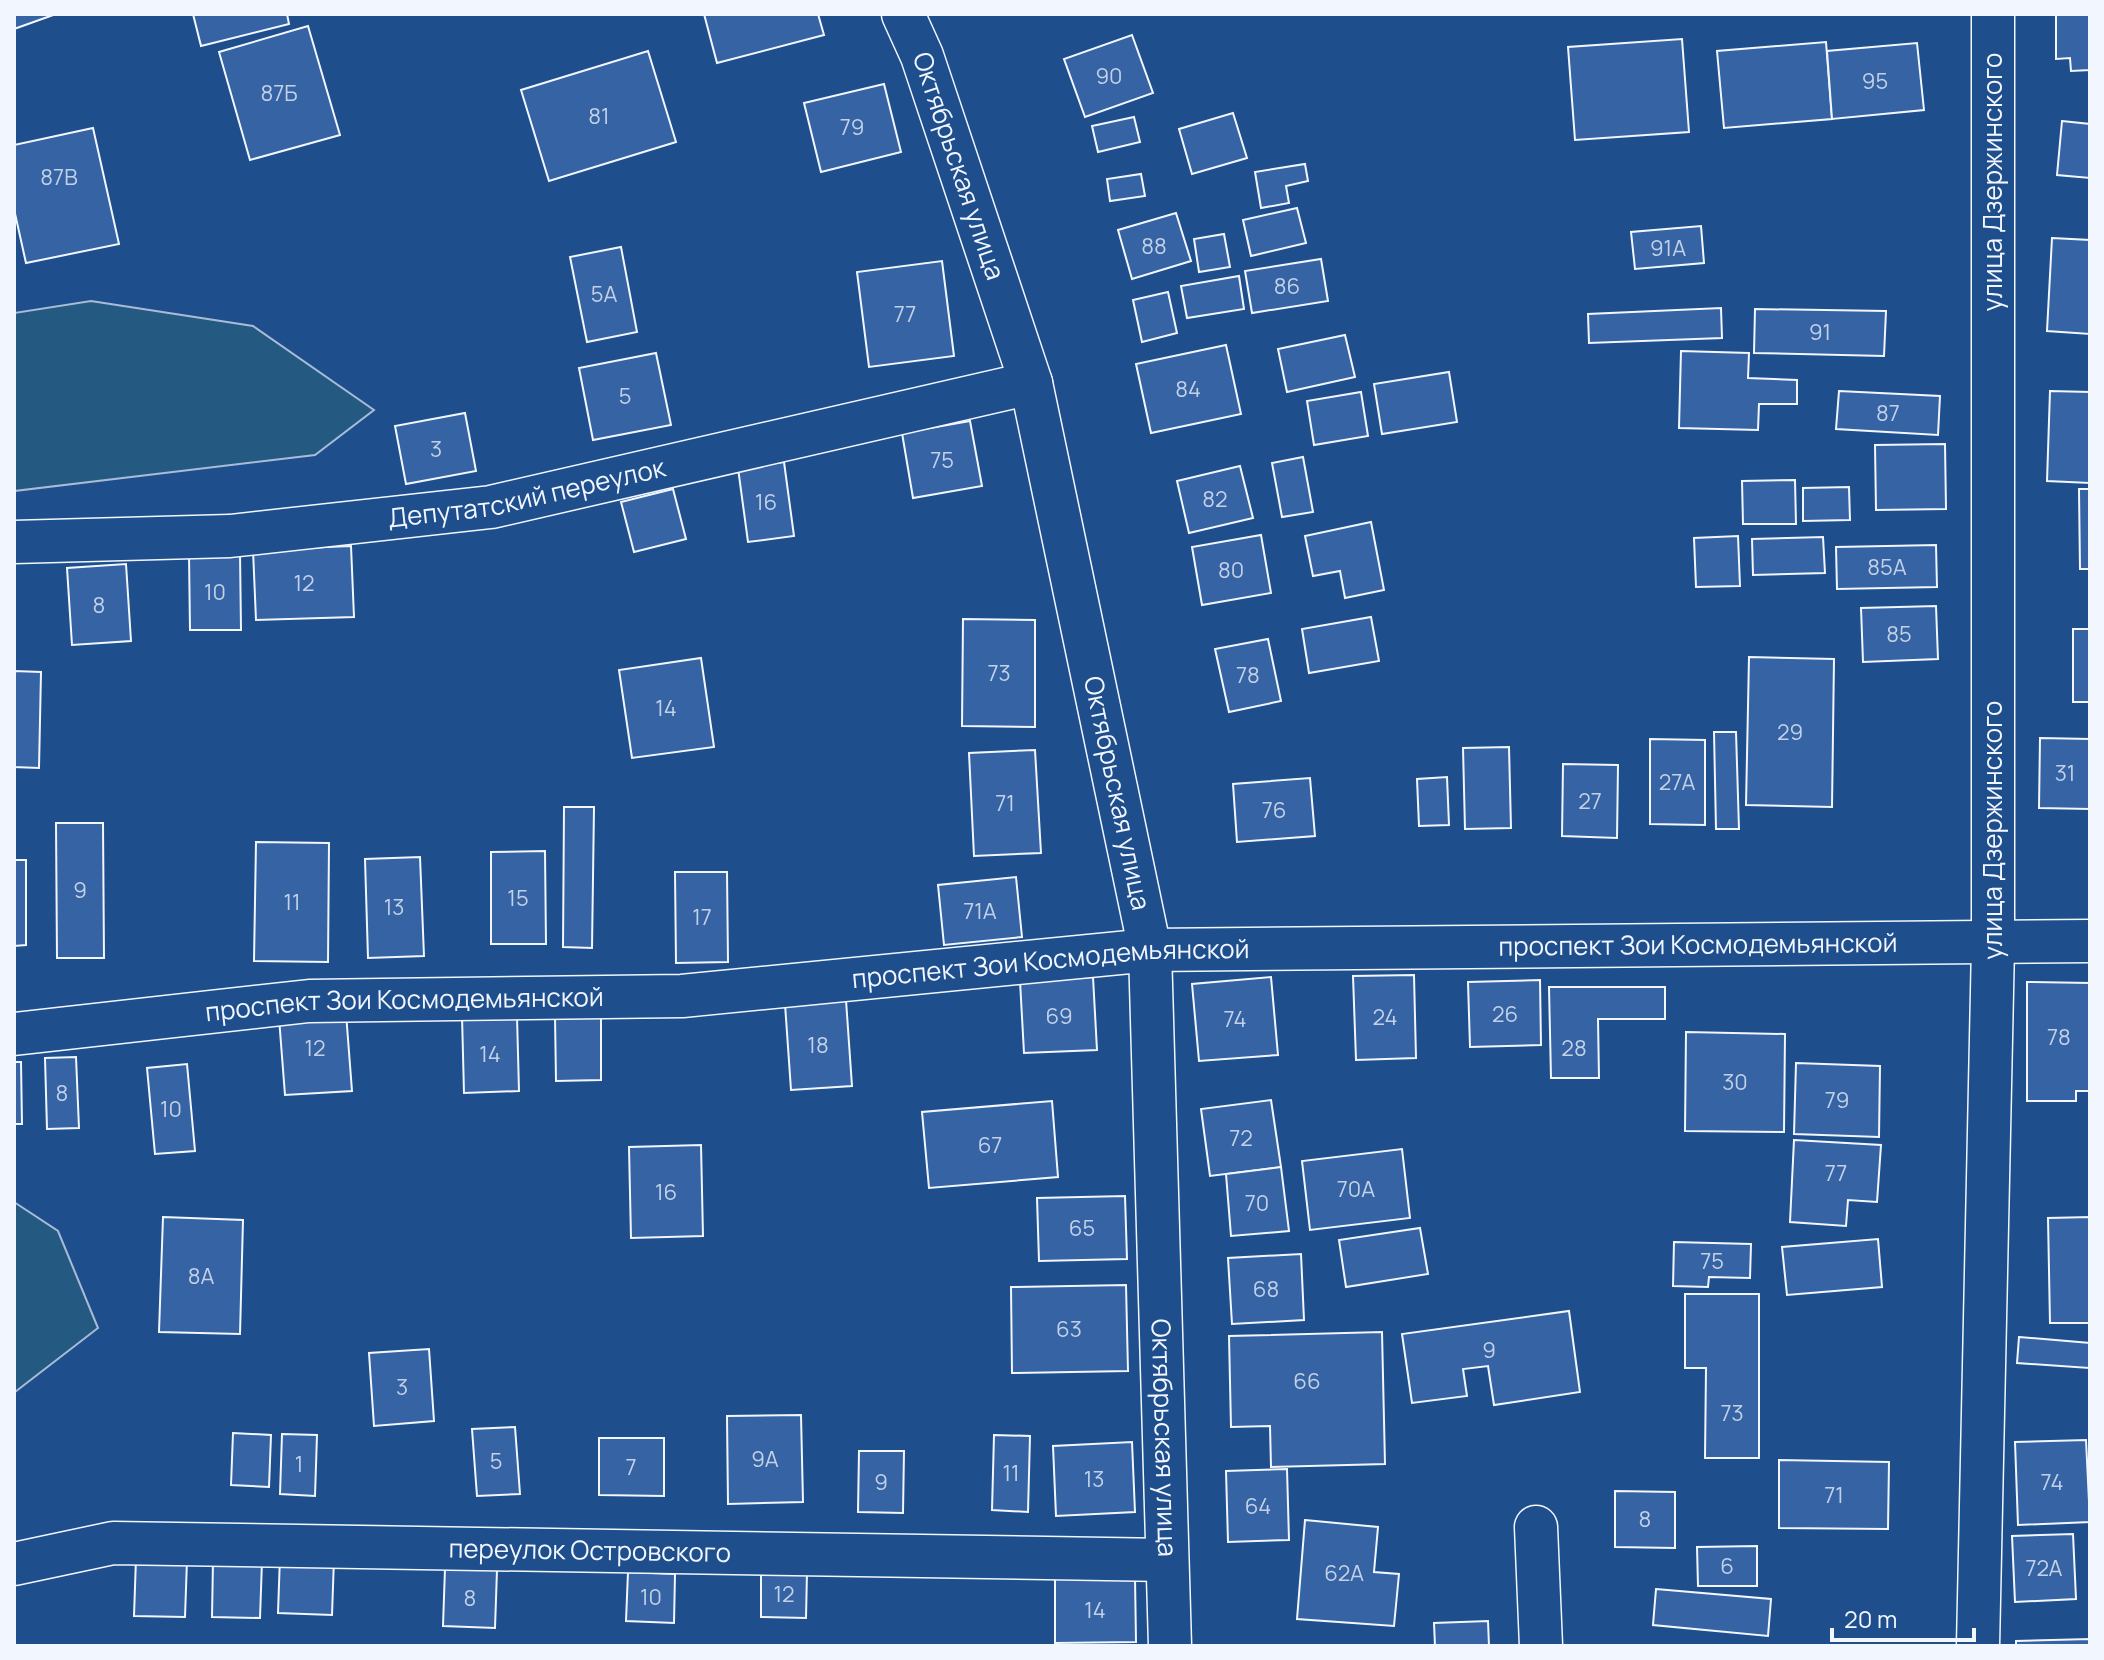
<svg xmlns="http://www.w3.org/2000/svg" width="2104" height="1660" font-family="Manrope,sans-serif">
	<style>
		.green { fill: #245a82; stroke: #a8bbd7; stroke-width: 2 }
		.building { fill: #3563a3; stroke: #f2f6ff; stroke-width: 2 }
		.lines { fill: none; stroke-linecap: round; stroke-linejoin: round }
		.street-casing { stroke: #f2f6ff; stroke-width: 45 }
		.street { stroke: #1f4e8c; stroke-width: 42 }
		.labels { text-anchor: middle; stroke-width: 6; stroke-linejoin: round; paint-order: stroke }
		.number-label { font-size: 22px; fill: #c3d1e8 }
		.street-label { font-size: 26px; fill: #f2f6ff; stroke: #1f4e8c }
	</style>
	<rect width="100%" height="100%" fill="#1f4e8c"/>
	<g class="green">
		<polygon points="91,301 253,326 374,410 315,455 14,491 14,313"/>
		<polygon points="14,1202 58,1231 98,1328 15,1392"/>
	</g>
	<g class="building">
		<polygon points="14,14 56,14 14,29"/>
		<polygon points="193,14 287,14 289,24 201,46"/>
		<polygon points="704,14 818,14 824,35 717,63"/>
		<polygon points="2056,14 2090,14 2090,70 2071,71 2070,58 2056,59"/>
		<polygon points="308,26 340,135 250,160 219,52"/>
		<polygon points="1132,35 1153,93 1085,117 1064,59"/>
		<polygon points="1682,39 1689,132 1575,140 1568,47"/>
		<polygon points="1826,42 1832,119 1724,128 1717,51"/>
		<polygon points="1917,43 1924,110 1832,119 1827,51"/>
		<polygon points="648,51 676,142 549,181 521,90"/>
		<polygon points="884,84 901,152 821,172 804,103"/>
		<polygon points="1233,113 1247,158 1192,174 1179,129"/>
		<polygon points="1134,117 1140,142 1098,152 1092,126"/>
		<polygon points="2062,121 2090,124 2090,178 2057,175"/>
		<polygon points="93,128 119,244 26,263 14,209 14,145"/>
		<polygon points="1305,164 1308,181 1286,186 1289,203 1261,208 1255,172"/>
		<polygon points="1141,174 1145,196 1110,201 1107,179"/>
		<polygon points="1297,208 1306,243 1251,256 1243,220"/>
		<polygon points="1176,213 1191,261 1132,279 1118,230"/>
		<polygon points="1701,226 1704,263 1635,269 1631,232"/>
		<polygon points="1224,234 1230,267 1199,272 1194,239"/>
		<polygon points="2052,238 2090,240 2090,334 2047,331"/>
		<polygon points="621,247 637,332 587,342 570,257"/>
		<polygon points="1321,259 1328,301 1252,313 1245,271"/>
		<polygon points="942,261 954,356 869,367 857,272"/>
		<polygon points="1239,276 1244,309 1187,318 1181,286"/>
		<polygon points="1168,292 1177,333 1142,342 1133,300"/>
		<polygon points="1721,308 1722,338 1589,343 1588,314"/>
		<polygon points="1755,309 1886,311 1884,356 1754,353"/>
		<polygon points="1345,335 1355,377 1287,392 1278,349"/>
		<polygon points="1226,345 1241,414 1151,433 1136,364"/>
		<polygon points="1681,351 1749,353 1748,378 1797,380 1797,404 1759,404 1758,430 1679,428"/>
		<polygon points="656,353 671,425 593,440 579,368"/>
		<polygon points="1449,372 1457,422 1382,434 1374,384"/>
		<polygon points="1839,391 1940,396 1938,435 1836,429"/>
		<polygon points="2050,391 2090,392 2090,483 2047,481"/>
		<polygon points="1361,392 1368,436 1314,445 1307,401"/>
		<polygon points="465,413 476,471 406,484 395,426"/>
		<polygon points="970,421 982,486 913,498 902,433"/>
		<polygon points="1945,444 1946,509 1876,510 1875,445"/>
		<polygon points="1303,457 1313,512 1282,517 1272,463"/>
		<polygon points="784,462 794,536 748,542 738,468"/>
		<polygon points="1240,466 1253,518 1189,533 1177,481"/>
		<polygon points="1795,480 1796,524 1743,524 1742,481"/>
		<polygon points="1849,487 1850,520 1803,521 1803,488"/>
		<polygon points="673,489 686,539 634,552 621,502"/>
		<polygon points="2079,489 2090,489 2090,569 2080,569"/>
		<polygon points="1371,522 1384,590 1345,598 1340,571 1313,576 1305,536"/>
		<polygon points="1261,535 1271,593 1202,605 1192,547"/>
		<polygon points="1738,536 1740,586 1696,587 1694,538"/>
		<polygon points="1823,537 1825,573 1753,575 1752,539"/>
		<polygon points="1936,545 1937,587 1837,589 1836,547"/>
		<polygon points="351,546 354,617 256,620 253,550"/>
		<polygon points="240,553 241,630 190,630 189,554"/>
		<polygon points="126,564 131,641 72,645 67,568"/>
		<polygon points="1936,606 1938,659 1863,662 1861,608"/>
		<polygon points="1371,617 1379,661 1309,673 1302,629"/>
		<polygon points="963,619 1035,620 1035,727 962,726"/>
		<rect x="2073" y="629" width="17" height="73"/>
		<polygon points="1268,639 1281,701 1229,712 1215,649"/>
		<polygon points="1749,657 1834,659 1832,807 1746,805"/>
		<polygon points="701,658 714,747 632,758 619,670"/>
		<polygon points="14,671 41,672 39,768 14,767"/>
		<polygon points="1714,732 1736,732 1739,829 1716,829"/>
		<polygon points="2040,738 2090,739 2090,809 2039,808"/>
		<polygon points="1650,739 1705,740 1705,825 1650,824"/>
		<polygon points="1509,747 1511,828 1465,829 1463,748"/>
		<polygon points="1035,750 1041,853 974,856 969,753"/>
		<polygon points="1563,764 1618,765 1617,838 1562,836"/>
		<polygon points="1447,777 1449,825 1419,826 1417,779"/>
		<polygon points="1310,778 1315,836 1237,842 1233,784"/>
		<polygon points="564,807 594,807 592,948 563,947"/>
		<polygon points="56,823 103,823 104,958 57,958"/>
		<polygon points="256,842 329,843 328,962 254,961"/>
		<polygon points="545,851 546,944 491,944 491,852"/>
		<polygon points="420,857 424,956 368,958 365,859"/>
		<polygon points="14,860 26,860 26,945 14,946"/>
		<polygon points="675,872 727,872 728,962 676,963"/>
		<polygon points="1016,877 1022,937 944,945 938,885"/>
		<polygon points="1414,975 1416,1058 1356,1060 1353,976"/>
		<polygon points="1093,977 1097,1050 1024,1053 1020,981"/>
		<polygon points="1271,977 1278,1055 1199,1061 1192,984"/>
		<polygon points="1540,980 1541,1045 1470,1047 1468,982"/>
		<polygon points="2027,982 2090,983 2090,1091 2076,1091 2076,1101 2027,1101"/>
		<polygon points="1549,987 1665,987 1665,1019 1598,1019 1599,1078 1551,1078"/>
		<polygon points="345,1000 352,1091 285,1095 278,1005"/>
		<polygon points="846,1000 852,1086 791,1090 785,1004"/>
		<polygon points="601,1015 601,1080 556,1081 555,1016"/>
		<polygon points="462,1016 517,1016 519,1091 464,1093"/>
		<polygon points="1686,1032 1785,1034 1784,1132 1685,1131"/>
		<polygon points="76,1057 79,1128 47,1129 45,1058"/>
		<polygon points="14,1062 21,1062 22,1124 14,1124"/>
		<polygon points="1796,1063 1880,1066 1879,1137 1794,1134"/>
		<polygon points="187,1064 195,1151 155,1154 147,1068"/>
		<polygon points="1271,1100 1281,1167 1210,1176 1201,1109"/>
		<polygon points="1052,1101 1058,1177 929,1188 922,1112"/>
		<polygon points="1794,1140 1881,1145 1877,1202 1848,1200 1846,1226 1790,1222"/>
		<polygon points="701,1145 703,1236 631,1238 629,1147"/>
		<polygon points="1402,1149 1410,1218 1310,1230 1302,1161"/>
		<polygon points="1281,1167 1289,1231 1231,1236 1226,1174"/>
		<polygon points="1125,1196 1127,1259 1039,1261 1037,1198"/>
		<polygon points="163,1217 243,1220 240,1334 159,1332"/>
		<polygon points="2090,1217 2090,1323 2050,1323 2048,1218"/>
		<polygon points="1420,1228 1428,1274 1346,1287 1339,1240"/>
		<polygon points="1878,1239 1882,1287 1787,1295 1782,1247"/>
		<polygon points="1674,1242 1751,1244 1750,1278 1709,1277 1708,1287 1673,1286"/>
		<polygon points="1301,1254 1304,1320 1232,1324 1228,1258"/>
		<polygon points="1126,1285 1128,1371 1012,1373 1011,1287"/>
		<polygon points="1685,1294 1759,1294 1759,1458 1705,1458 1706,1368 1685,1368"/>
		<polygon points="1569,1311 1580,1392 1494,1405 1488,1366 1463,1369 1467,1396 1412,1403 1402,1334"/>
		<polygon points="1382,1332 1385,1464 1271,1467 1270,1426 1231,1427 1229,1336"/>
		<polygon points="2019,1337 2090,1343 2089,1368 2017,1363"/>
		<polygon points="429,1349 434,1421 374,1426 369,1353"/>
		<polygon points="801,1415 803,1502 728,1504 727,1416"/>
		<polygon points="515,1427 520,1494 477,1496 472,1429"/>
		<polygon points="233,1433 271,1435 269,1487 231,1485"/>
		<polygon points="282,1434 317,1435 315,1496 280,1494"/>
		<polygon points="994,1435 1030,1436 1028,1512 992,1510"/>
		<polygon points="599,1438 664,1438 664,1496 599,1495"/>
		<polygon points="2086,1440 2090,1522 2018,1525 2015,1442"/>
		<polygon points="1132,1442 1135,1512 1056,1516 1053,1446"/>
		<polygon points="859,1451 904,1451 903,1513 858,1512"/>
		<polygon points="1779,1460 1889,1462 1888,1529 1779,1528"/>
		<polygon points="1287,1469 1289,1540 1228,1542 1226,1471"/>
		<polygon points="1615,1491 1675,1492 1675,1548 1615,1547"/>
		<polygon points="1305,1520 1378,1527 1374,1572 1399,1574 1394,1626 1297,1619"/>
		<polygon points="2073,1534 2076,1599 2015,1602 2012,1536"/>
		<polygon points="1757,1546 1757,1586 1698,1586 1697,1547"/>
		<polygon points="280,1556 334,1558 332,1615 278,1613"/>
		<polygon points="136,1558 187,1560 185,1617 134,1616"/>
		<polygon points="213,1560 262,1561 260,1618 212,1617"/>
		<polygon points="445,1568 497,1570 495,1628 443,1626"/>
		<polygon points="761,1571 807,1571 806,1618 761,1617"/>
		<polygon points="628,1572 675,1574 674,1623 626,1621"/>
		<polygon points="1135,1577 1136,1642 1055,1643 1055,1578"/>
		<polygon points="1656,1589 1771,1599 1768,1636 1653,1625"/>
		<polygon points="1488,1621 1489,1646 1435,1646 1434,1623"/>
		<polygon points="2090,1639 2090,1646 2016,1646 2016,1641"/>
	</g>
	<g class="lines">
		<defs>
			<g id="street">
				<path id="s1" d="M903 14 922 56 1031 383 1150 950 1170 1646"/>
				<path id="s2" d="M14 542 230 536 491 507 1031 383"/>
				<path id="s3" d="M14 1034 309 1001 682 996 1150 950 2090 941"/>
				<polyline points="1536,1527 1541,1646"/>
				<path id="s4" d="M14 1564 113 1543 1167 1560"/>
				<path id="s5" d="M1978 1646 1993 945V14"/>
			</g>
		</defs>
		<use href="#street" class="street-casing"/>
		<use href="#street" class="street"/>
	</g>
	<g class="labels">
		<g class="number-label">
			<text x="1109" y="84">90</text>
			<text x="1875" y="89">95</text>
			<text x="279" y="101">87Б</text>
			<text x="599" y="124">81</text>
			<text x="852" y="135">79</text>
			<text x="59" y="185">87В</text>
			<text x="1154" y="254">88</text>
			<text x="1668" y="256">91А</text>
			<text x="1287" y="294">86</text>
			<text x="604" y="302">5А</text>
			<text x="905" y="322">77</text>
			<text x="1820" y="340">91</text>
			<text x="1188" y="397">84</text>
			<text x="625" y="404">5</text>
			<text x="1888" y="421">87</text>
			<text x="436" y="457">3</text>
			<text x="942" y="468">75</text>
			<text x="1215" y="507">82</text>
			<text x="766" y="510">16</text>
			<text x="1887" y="575">85А</text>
			<text x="1231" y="578">80</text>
			<text x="304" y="591">12</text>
			<text x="215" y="600">10</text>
			<text x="99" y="613">8</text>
			<text x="1899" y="642">85</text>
			<text x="999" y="681">73</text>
			<text x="1248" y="683">78</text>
			<text x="666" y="716">14</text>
			<text x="1790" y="740">29</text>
			<text x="2065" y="781">31</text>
			<text x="1677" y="790">27А</text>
			<text x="1590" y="809">27</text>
			<text x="1005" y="811">71</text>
			<text x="1274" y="818">76</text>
			<text x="80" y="898">9</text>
			<text x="518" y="906">15</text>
			<text x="292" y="910">11</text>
			<text x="394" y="915">13</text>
			<text x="980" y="919">71А</text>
			<text x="702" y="925">17</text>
			<text x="1505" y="1022">26</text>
			<text x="1059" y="1024">69</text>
			<text x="1385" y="1025">24</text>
			<text x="1235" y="1027">74</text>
			<text x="2059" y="1045">78</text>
			<text x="818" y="1053">18</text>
			<text x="315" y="1056">12</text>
			<text x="1574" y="1056">28</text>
			<text x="490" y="1062">14</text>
			<text x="1735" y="1090">30</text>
			<text x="62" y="1101">8</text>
			<text x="1837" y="1108">79</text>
			<text x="171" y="1117">10</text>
			<text x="1241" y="1146">72</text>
			<text x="990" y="1153">67</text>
			<text x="1836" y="1181">77</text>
			<text x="1356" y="1197">70А</text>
			<text x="666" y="1200">16</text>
			<text x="1257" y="1211">70</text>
			<text x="1082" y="1236">65</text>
			<text x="1712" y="1269">75</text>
			<text x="201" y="1284">8А</text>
			<text x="1266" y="1297">68</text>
			<text x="1069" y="1337">63</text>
			<text x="1489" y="1358">9</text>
			<text x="1307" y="1389">66</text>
			<text x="402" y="1395">3</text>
			<text x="1732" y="1421">73</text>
			<text x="765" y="1467">9А</text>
			<text x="496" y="1469">5</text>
			<text x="299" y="1472">1</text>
			<text x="631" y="1475">7</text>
			<text x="1011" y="1481">11</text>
			<text x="1094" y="1487">13</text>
			<text x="881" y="1490">9</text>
			<text x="2052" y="1490">74</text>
			<text x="1834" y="1503">71</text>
			<text x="1258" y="1514">64</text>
			<text x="1645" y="1527">8</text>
			<text x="1727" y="1574">6</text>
			<text x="2044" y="1576">72А</text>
			<text x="1344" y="1581">62А</text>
			<text x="784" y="1602">12</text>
			<text x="651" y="1605">10</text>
			<text x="470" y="1606">8</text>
			<text x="1095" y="1618">14</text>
		</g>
		<g class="street-label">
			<text dy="9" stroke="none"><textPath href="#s1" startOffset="162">Октябрьская улица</textPath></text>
			<text transform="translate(1993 182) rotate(-90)" y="9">улица Дзержинского</text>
			<text dy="9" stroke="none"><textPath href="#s2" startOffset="516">Депутатский переулок</textPath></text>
			<text dy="9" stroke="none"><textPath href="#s1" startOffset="810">Октябрьская улица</textPath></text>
			<text dy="9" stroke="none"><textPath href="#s5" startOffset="816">улица Дзержинского</textPath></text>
			<text dy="9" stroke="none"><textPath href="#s3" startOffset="1688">проспект Зои Космодемьянской</textPath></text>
			<text dy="9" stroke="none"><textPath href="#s3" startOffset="1040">проспект Зои Космодемьянской</textPath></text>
			<text dy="9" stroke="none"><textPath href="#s3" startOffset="392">проспект Зои Космодемьянской</textPath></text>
			<text dy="9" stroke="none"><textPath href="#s1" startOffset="1458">Октябрьская улица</textPath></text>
			<text dy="9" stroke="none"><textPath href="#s4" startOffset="578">переулок Островского</textPath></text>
		</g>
	</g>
	<rect width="2104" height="1660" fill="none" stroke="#f2f6ff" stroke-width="32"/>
	<path d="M1832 1628v12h142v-12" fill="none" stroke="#f2f6ff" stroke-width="4"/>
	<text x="1844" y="1628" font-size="24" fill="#f2f6ff" stroke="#1f4e8c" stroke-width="6" paint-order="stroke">20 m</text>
</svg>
